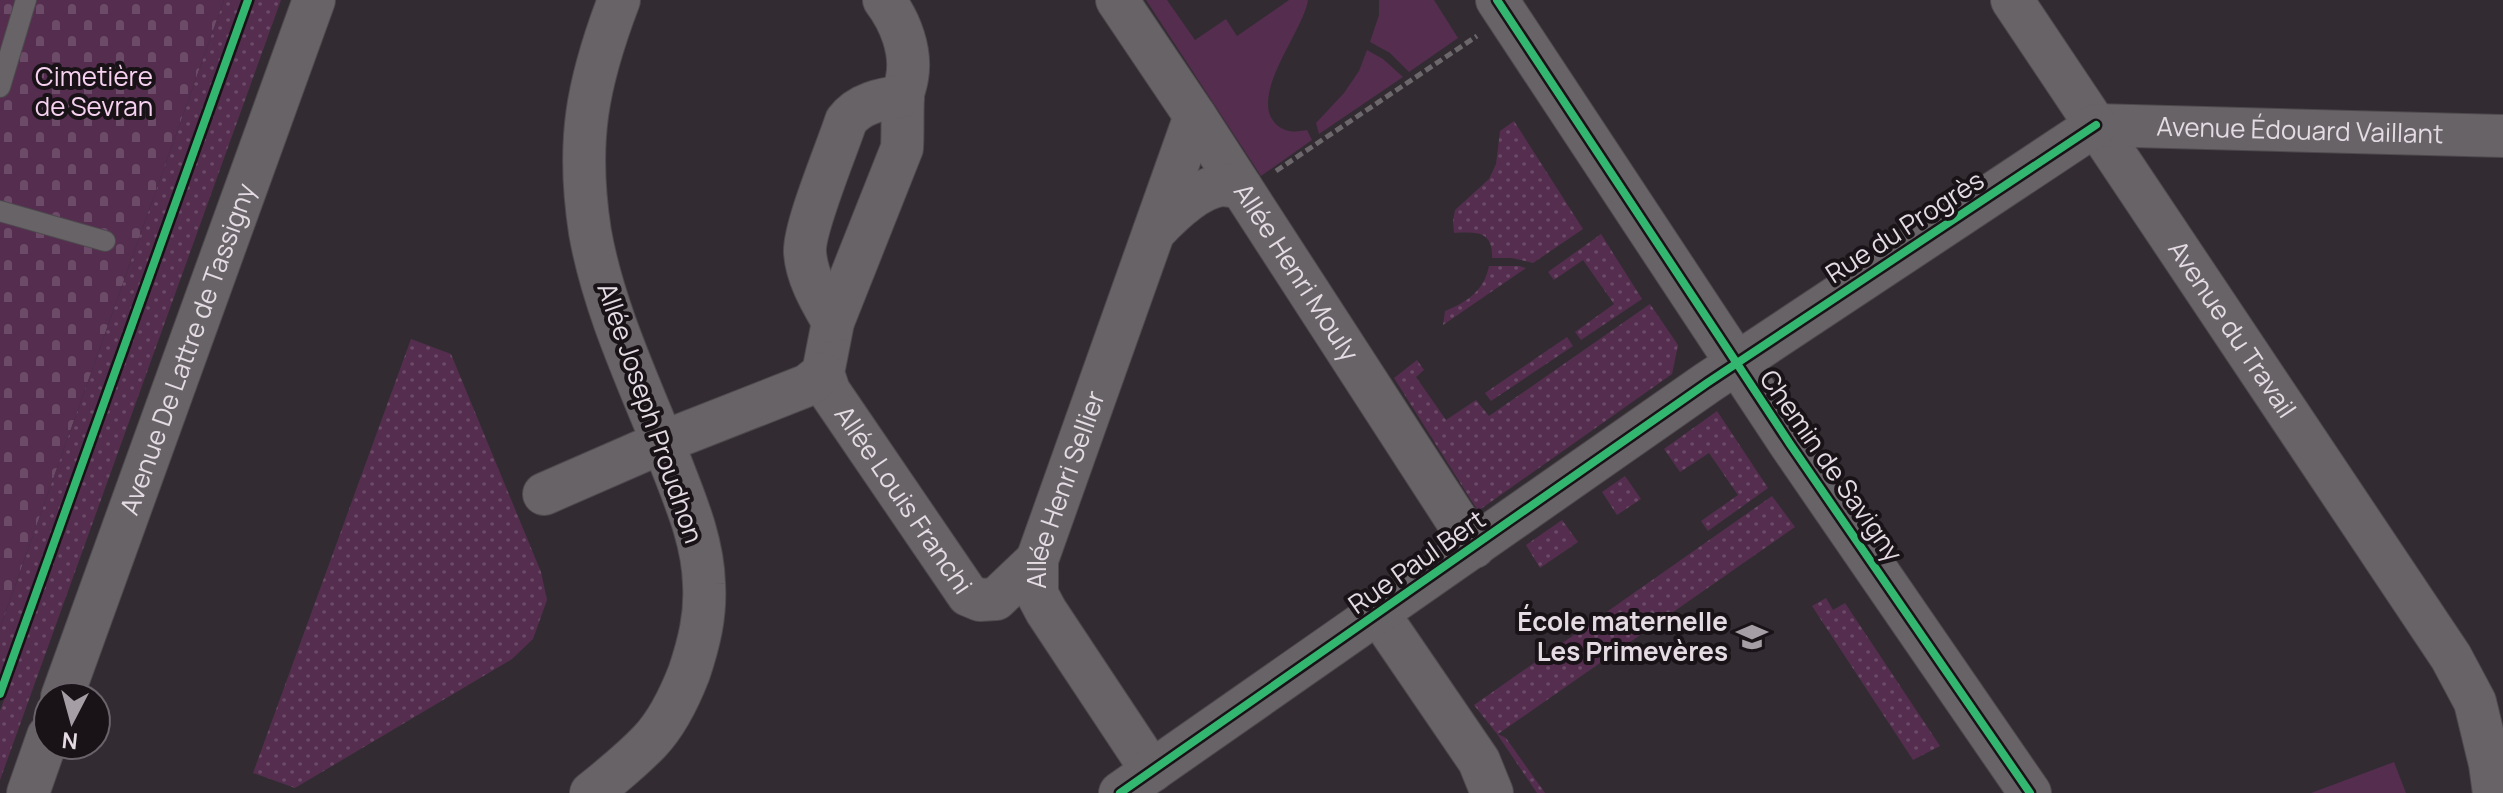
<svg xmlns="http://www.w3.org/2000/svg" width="2503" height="793" font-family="Manrope,sans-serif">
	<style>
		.green { fill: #542d4f }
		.cemetery { fill: url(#cemetery-stones) }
		.garden { fill: url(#garden-dots) }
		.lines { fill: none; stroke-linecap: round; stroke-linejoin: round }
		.service-casing { stroke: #4e494d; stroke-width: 22 }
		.minor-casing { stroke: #4e494d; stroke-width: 44 }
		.path { stroke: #6b676a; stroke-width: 5; stroke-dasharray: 8 4; stroke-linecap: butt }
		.service { stroke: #676367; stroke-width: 20 }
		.minor { stroke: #676367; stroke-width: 42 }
		.cycleway-casing { stroke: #191318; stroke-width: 13 }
		.cycleway { stroke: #33b770; stroke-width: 8 }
		.labels { text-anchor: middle; stroke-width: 8; stroke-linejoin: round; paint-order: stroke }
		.park-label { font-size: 26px; fill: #f6d1f0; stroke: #191318 }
		.street-label { font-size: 26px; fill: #e4dbe3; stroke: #191318 }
		.poi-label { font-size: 26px; font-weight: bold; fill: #e4dbe3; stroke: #191318; text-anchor: end }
	</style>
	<defs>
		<pattern id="cemetery-stones" width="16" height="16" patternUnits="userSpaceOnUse" patternTransform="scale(2)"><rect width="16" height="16" fill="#542d4f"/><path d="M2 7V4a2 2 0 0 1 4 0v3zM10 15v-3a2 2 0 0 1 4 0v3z" fill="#6c4b68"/></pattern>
		<pattern id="garden-dots" width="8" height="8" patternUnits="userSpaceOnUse" patternTransform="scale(2)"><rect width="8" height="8" fill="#542d4f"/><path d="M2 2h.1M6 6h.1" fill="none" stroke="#6c4b68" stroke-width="1.8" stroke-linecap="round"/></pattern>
	</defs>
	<rect width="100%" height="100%" fill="#322c32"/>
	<g class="green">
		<path d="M1146 0H1167L1195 40 1226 19 1237 36 1289 0H1308C1304 31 1245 99 1278 126 1287 133 1296 132 1307 130L1312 140 1261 176Z"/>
		<polygon points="1379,0 1434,0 1458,38 1409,72 1390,53 1370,42 1379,15"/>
		<polygon points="1367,50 1383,59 1403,77 1319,134 1316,123 1344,93 1359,71"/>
		<polygon points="2394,762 2406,793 2311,793"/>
	</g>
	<polygon class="cemetery" points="0,0 224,0 0,628"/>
	<g class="garden">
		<polygon points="224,0 243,0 0,683 0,628"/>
		<polygon points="255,0 281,0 0,780 0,711"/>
		<path d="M1514 121 1583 229 1533 263 1512 258H1492C1493 231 1477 232 1454 233L1453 221 1455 210 1489 179 1496 164 1500 131Z"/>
		<polygon points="1601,234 1642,299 1581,340 1575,332 1614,304 1583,260 1554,280 1548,272"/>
		<path d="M1489 266H1519L1526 268 1443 325 1445 311C1467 302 1484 291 1489 266Z"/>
		<polygon points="1650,304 1678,345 1672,374 1478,511 1394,378 1417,360 1424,370 1416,377 1446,420 1476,400 1489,416"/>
		<polygon points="1567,337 1573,346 1491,401 1485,393"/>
		<polygon points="411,339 451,354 541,572 547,600 533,639 512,659 295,788 253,773"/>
		<polygon points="1717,411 1768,488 1708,531 1701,521 1738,495 1709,453 1680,472 1664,449"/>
		<polygon points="1625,476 1641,499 1617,515 1602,492"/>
		<polygon points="1772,496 1795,527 1498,734 1506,738 1545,793 1537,793 1497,734 1474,705"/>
		<polygon points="1562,520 1578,542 1540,568 1526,545"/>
		<polygon points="1826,598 1833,610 1845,603 1940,746 1913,760 1812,606"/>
	</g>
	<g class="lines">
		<defs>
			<g id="service">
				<polyline points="0,87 26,0"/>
				<polyline points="0,211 105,241"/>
			</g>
			<g id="minor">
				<path id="s1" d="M884 0C900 21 912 51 907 78 906 85 903 91 903 97 902 114 903 130 902 148L833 322 823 373 829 391 968 595 980 600 996 599 1037 560"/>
				<path id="s2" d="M1117 0 1195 116 1474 547"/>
				<polyline points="1497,0 1790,444 2030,793"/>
				<path id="s3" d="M2012 0 2451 657 2475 702 2490 764 2494 793"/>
				<path id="s4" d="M2096 125 2503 136"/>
				<path d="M1154 232C1170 215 1198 188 1222 185 1227 185 1235 187 1241 187"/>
				<path d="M833 322C821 301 807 278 805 253 803 229 837 149 846 121 859 103 882 99 903 96"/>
				<polyline points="544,494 663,442 808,385 823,373"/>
				<polyline points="1378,613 1479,761 1492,793"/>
				<path id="s5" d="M62 697 314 0"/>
				<path id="s6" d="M1152 771 1046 611 1037 594V560L1195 116"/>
				<polyline points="28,793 48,736"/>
				<path d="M591 793C611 777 632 760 650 741 668 722 680 696 689 673 699 643 706 615 704 584 703 541 685 500 670 461 641 387 604 311 590 232 576 142 587 84 619 0"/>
				<polyline points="1120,793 1707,383 2096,125"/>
			</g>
		</defs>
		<use href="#service" class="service-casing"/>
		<use href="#minor" class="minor-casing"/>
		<g class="path">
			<polyline points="1276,171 1477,36"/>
			<polyline points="0,694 248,0"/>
		</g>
		<use href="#service" class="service"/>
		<use href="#minor" class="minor"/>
		<defs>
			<g id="cycleway">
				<polyline points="1497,0 1790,444 2030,793"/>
				<polyline points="0,694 248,0"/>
				<polyline points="1120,793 1707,383 2096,125"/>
			</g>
		</defs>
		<use href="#cycleway" class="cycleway-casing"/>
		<use href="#cycleway" class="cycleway"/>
	</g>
	<defs>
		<symbol id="school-bare" viewBox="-9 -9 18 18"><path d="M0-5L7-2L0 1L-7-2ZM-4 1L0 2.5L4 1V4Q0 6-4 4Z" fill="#a69ea5" stroke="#191318" stroke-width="2.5" paint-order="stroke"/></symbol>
	</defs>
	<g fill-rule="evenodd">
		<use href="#school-bare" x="1730" y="615" width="44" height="44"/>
	</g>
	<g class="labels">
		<g class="park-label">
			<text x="94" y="86">Cimetière<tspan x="94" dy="30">de Sevran</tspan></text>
		</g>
		<g class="street-label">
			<text dy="9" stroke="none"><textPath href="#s4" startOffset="204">Avenue Édouard Vaillant</textPath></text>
			<text transform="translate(1905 227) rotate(-33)" y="9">Rue du Progrès</text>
			<text dy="9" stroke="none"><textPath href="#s2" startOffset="326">Allée Henri Mouly</textPath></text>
			<text dy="9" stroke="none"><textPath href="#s3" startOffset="396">Avenue du Travail</textPath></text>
			<text dy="9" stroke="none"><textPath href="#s5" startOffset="370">Avenue De Lattre de Tassigny</textPath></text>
			<text transform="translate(650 413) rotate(71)" y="9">Allée Joseph Proudhon</text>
			<text transform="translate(1831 466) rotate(55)" y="9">Chemin de Savigny</text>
			<text dy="9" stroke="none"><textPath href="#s6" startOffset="320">Allée Henri Sellier</textPath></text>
			<text dy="9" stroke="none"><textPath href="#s1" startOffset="544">Allée Louis Franchi</textPath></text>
			<text transform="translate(1417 562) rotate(-35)" y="9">Rue Paul Bert</text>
		</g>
		<g class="poi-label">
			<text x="1728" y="631">École maternelle<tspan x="1728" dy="30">Les Primevères</tspan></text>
		</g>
	</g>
	<g transform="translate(72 721) rotate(186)"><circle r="38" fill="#191318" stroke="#6a6369" stroke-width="2"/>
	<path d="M0-6L14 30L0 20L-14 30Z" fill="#a69ea5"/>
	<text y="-12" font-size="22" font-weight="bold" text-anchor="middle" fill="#e4dbe3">N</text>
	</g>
</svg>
